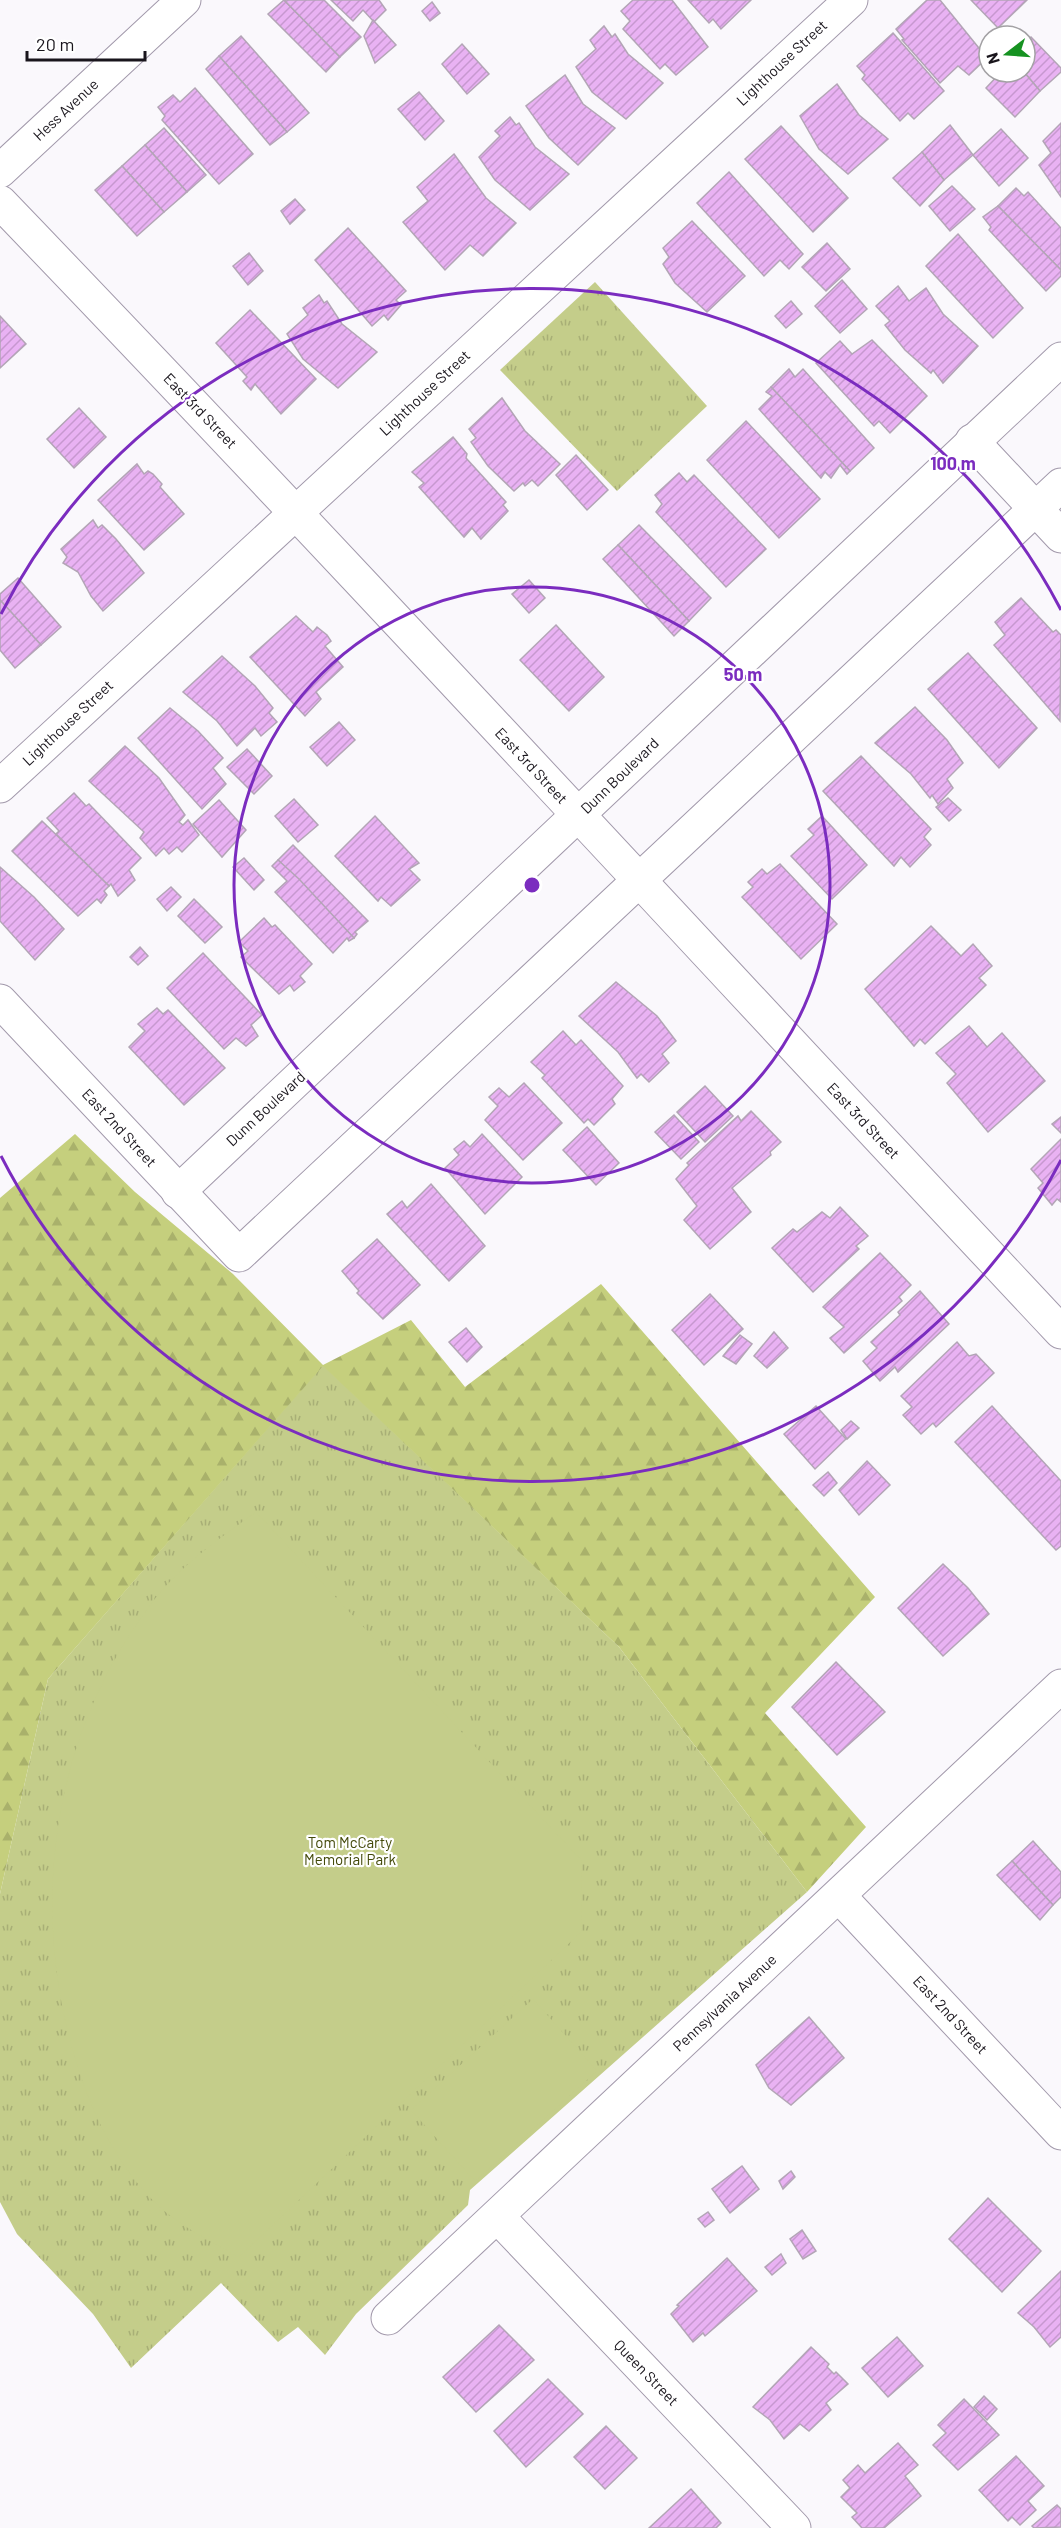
<svg xmlns="http://www.w3.org/2000/svg" width="1061" height="2528" font-family="Barlow,sans-serif">
	<style>
		.grass { fill: url(#grass-tufts) }
		.forest { fill: url(#forest-firs) }
		.pitch { fill: #c4cd8a }
		.building { fill: url(#building-hatch); stroke: #b3a5b6; stroke-width: 1.5 }
		.lines { fill: none; stroke-linecap: round; stroke-linejoin: round }
		.minor-casing { stroke: #a299ab; stroke-width: 35 }
		.minor { stroke: #fff; stroke-width: 33 }
		.ring { fill: none; stroke: #7b2cbf; stroke-width: 3 }
		.labels { text-anchor: middle; stroke-width: 4.5; stroke-linejoin: round; paint-order: stroke }
		.street-label { font-size: 15px; fill: #19151c; stroke: #fff }
		.park-label { font-size: 15px; fill: #434909; stroke: #fff }
		.centre { fill: #7b2cbf; stroke: #fff; stroke-width: 3 }
		.ring-label { font-size: 18px; text-anchor: middle; font-weight: bold; fill: #7b2cbf; stroke: #fff; stroke-width: 4.5; stroke-linejoin: round; paint-order: stroke }
	</style>
	<defs>
		<pattern id="grass-tufts" width="24" height="20" patternUnits="userSpaceOnUse" patternTransform="scale(1.5)"><rect width="24" height="20" fill="#c4cd8a"/><path d="M3 7l-1-3M5 7V3M7 7l1-3M15 17l-1-3M17 17v-4M19 17l1-3" fill="none" stroke="#a8af76"/></pattern>
		<pattern id="forest-firs" width="22" height="20" patternUnits="userSpaceOnUse" patternTransform="scale(1.5)"><rect width="22" height="20" fill="#c5cf7d"/><path d="M5 1l3.5 6h-7zM16 11l3.5 6h-7z" fill="#a9b16b"/></pattern>
		<pattern id="building-hatch" width="6" height="6" patternUnits="userSpaceOnUse" patternTransform="scale(1.5)"><rect width="6" height="6" fill="#e9b2f3"/><path d="M-1 1l2-2M0 6l6-6M5 7l2-2" fill="none" stroke="#c798d0"/></pattern>
	</defs>
	<rect width="100%" height="100%" fill="#faf8fc"/>
	<g class="grass">
		<polygon points="595,282 707,406 617,491 500,370"/>
		<polygon points="323,1365 619,1647 807,1892 470,2190 468,2205 356,2314 325,2355 298,2327 278,2342 221,2283 131,2368 93,2314 17,2234 0,2202 0,1894 48,1679"/>
	</g>
	<polygon class="forest" points="75,1134 135,1192 233,1274 323,1365 411,1320 465,1387 601,1284 875,1597 765,1713 866,1827 807,1892 619,1647 323,1366 48,1679 0,1894 0,1198"/>
	<g class="pitch">
		<path d="M256 1512 582 1861 581 1932 239 2257C207 2239 171 2222 146 2193 107 2149 85 2097 70 2040 31 1892 56 1733 148 1608 176 1569 217 1540 256 1512Z"/>
		<polygon points="533,1999 597,2071 475,2181 411,2110"/>
	</g>
	<g class="building">
		<polygon points="284,0 340,57 326,72 268,14"/>
		<polygon points="284,0 324,0 361,37 340,57"/>
		<polygon points="331,0 379,0 386,10 374,22 363,10 353,21"/>
		<polygon points="633,0 672,0 708,47 676,75 665,64 660,69 623,29 630,21 621,11"/>
		<polygon points="688,0 751,0 721,29 713,19 709,23"/>
		<polygon points="927,0 940,0 987,58 969,75 958,66 940,83 902,40 904,39 896,29"/>
		<polygon points="971,0 1027,0 998,28"/>
		<polygon points="432,2 440,13 430,21 422,11"/>
		<polygon points="373,20 396,45 375,63 364,36"/>
		<polygon points="604,26 612,37 615,34 628,54 663,83 626,119 592,92 576,67 596,49 590,40"/>
		<polygon points="893,33 944,91 914,119 908,113 900,121 862,79 865,75 857,66"/>
		<polygon points="241,36 309,113 287,132 219,56"/>
		<polygon points="1031,37 1061,68 1061,72 1040,91 1024,72 1025,42"/>
		<polygon points="462,44 489,74 467,94 442,64"/>
		<polygon points="219,56 287,132 270,145 206,69"/>
		<polygon points="1001,72 1024,72 1040,91 1015,117 986,88"/>
		<polygon points="565,75 583,104 615,128 578,165 549,138 526,106"/>
		<polygon points="837,84 859,115 888,139 848,174 819,149 800,116"/>
		<polygon points="195,88 253,154 219,184 162,120 165,116 158,107 173,95 180,102"/>
		<polygon points="419,92 444,121 425,140 398,109"/>
		<polygon points="510,117 516,125 519,123 535,147 569,174 530,210 495,180 479,157 500,136 495,131"/>
		<polygon points="1061,123 1061,197 1039,165 1051,153 1043,141"/>
		<polygon points="950,125 973,155 944,180 922,152"/>
		<polygon points="781,126 848,198 813,232 745,159"/>
		<polygon points="164,128 206,175 187,192 145,145"/>
		<polygon points="1001,129 1028,158 999,186 973,155"/>
		<polygon points="145,145 187,192 164,212 122,166"/>
		<polygon points="922,152 944,180 920,206 893,178"/>
		<polygon points="454,154 486,198 516,223 483,256 470,245 445,270 403,222 428,201 417,187"/>
		<polygon points="122,166 164,212 137,236 95,190"/>
		<polygon points="729,172 803,254 789,269 780,260 764,276 697,203"/>
		<polygon points="952,186 975,209 950,231 929,206"/>
		<polygon points="1016,188 1024,196 1028,192 1061,228 1061,270 998,206"/>
		<polygon points="295,199 305,210 290,224 281,211"/>
		<polygon points="998,206 1061,270 1061,276 1046,291 989,230 991,227 983,217"/>
		<polygon points="692,221 745,276 707,312 675,283 663,264 669,257 663,248"/>
		<polygon points="348,228 406,291 396,300 401,305 388,320 384,315 372,326 315,260"/>
		<polygon points="958,234 1023,308 993,338 926,266"/>
		<polygon points="827,243 850,269 826,291 802,267"/>
		<polygon points="249,253 263,271 248,285 233,266"/>
		<polygon points="842,280 867,309 840,333 815,306"/>
		<polygon points="898,286 909,301 926,288 943,314 978,346 943,383 933,370 931,373 905,350 885,325 890,321 876,306"/>
		<polygon points="319,295 324,303 327,301 342,324 377,352 338,388 303,359 287,334 308,315 303,308"/>
		<polygon points="791,301 802,314 786,328 775,316"/>
		<polygon points="250,310 316,379 281,414 255,384 251,390 243,381 247,377 216,343"/>
		<polygon points="0,316 26,344 0,368"/>
		<polygon points="872,340 927,396 890,433 879,421 874,426 816,363 840,341 852,354"/>
		<polygon points="789,369 795,377 803,369 874,448 850,471 771,387"/>
		<polygon points="771,387 850,471 847,474 840,465 831,478 825,472 821,478 759,409 772,396 766,392"/>
		<polygon points="502,398 525,431 560,464 538,486 532,480 525,486 523,483 514,491 488,466 471,442 476,438 469,429"/>
		<polygon points="79,408 106,437 74,468 47,439"/>
		<polygon points="746,421 820,499 779,538 707,460"/>
		<polygon points="453,437 467,454 466,458 506,502 503,505 508,511 481,539 472,528 464,537 419,487 424,483 412,472"/>
		<polygon points="576,455 608,490 587,510 556,475"/>
		<polygon points="137,464 144,474 148,471 153,474 162,484 160,487 184,514 144,550 98,500"/>
		<polygon points="679,473 687,482 694,475 766,549 726,587 656,512 662,504 655,495"/>
		<polygon points="93,520 98,528 102,525 116,539 144,573 103,611 91,596 78,572 63,563 67,557 61,549"/>
		<polygon points="639,525 711,598 689,621 618,545"/>
		<polygon points="618,545 689,621 674,636 603,559"/>
		<polygon points="18,578 61,627 41,645 0,600 0,594"/>
		<polygon points="529,580 545,598 529,613 512,594"/>
		<polygon points="1021,598 1053,632 1056,630 1061,635 1060,721 994,645 1005,635 995,622"/>
		<polygon points="0,600 41,645 15,668 0,650"/>
		<polygon points="296,616 313,632 317,627 327,635 331,641 325,646 343,667 316,692 321,699 305,716 250,657"/>
		<polygon points="556,625 604,677 569,711 520,660"/>
		<polygon points="968,653 1037,728 999,768 928,689"/>
		<polygon points="222,656 255,686 273,708 269,713 277,722 261,736 255,728 237,746 217,721 183,692"/>
		<polygon points="915,707 947,740 963,763 947,779 953,788 938,804 932,795 930,798 911,774 875,743"/>
		<polygon points="170,708 198,731 223,758 213,768 226,784 202,809 138,738"/>
		<polygon points="339,722 355,740 327,766 310,747"/>
		<polygon points="125,746 159,778 185,815 179,822 183,825 188,820 199,835 182,852 177,847 169,854 164,848 156,856 140,838 144,832 89,781"/>
		<polygon points="247,749 272,776 254,794 227,767"/>
		<polygon points="861,756 931,829 924,837 931,845 910,867 901,857 894,866 823,791"/>
		<polygon points="74,793 86,806 89,804 141,858 129,870 135,880 118,896 111,884 109,886 56,834 59,831 47,818"/>
		<polygon points="948,798 961,810 949,821 936,807"/>
		<polygon points="294,799 318,825 298,842 275,816"/>
		<polygon points="219,800 246,830 222,857 193,824"/>
		<polygon points="375,816 419,863 409,869 420,880 391,906 381,897 378,901 335,856"/>
		<polygon points="822,816 867,865 832,899 791,856 814,835 808,829"/>
		<polygon points="42,821 109,886 104,891 107,895 101,903 97,899 78,916 12,851"/>
		<polygon points="293,845 368,921 355,932 357,934 354,938 278,860"/>
		<polygon points="244,858 264,880 254,890 233,867"/>
		<polygon points="278,860 299,879 354,938 349,941 347,938 333,953 275,892 287,881 272,866"/>
		<polygon points="780,864 837,924 801,959 742,897 753,887 748,882 762,869 767,874"/>
		<polygon points="0,867 34,897 64,929 35,960 0,921"/>
		<polygon points="171,887 181,897 167,911 157,899"/>
		<polygon points="194,899 222,927 205,943 178,916"/>
		<polygon points="264,918 272,927 275,925 312,964 300,976 305,982 294,991 290,985 279,994 241,957 248,951 239,942"/>
		<polygon points="931,926 961,956 973,944 992,966 979,978 986,985 925,1044 920,1039 914,1046 865,989"/>
		<polygon points="140,947 148,956 138,965 130,957"/>
		<polygon points="203,953 262,1015 251,1025 258,1036 246,1046 236,1038 224,1049 167,988"/>
		<polygon points="616,982 657,1016 676,1041 662,1054 669,1063 649,1082 641,1074 637,1078 618,1052 579,1016"/>
		<polygon points="157,1008 163,1014 168,1010 225,1068 184,1105 129,1047 145,1031 138,1024"/>
		<polygon points="969,1026 987,1047 1002,1033 1045,1081 988,1132 947,1083 956,1074 936,1053"/>
		<polygon points="563,1031 576,1045 581,1040 623,1086 612,1099 615,1104 594,1125 588,1119 584,1123 542,1078 545,1075 531,1062"/>
		<polygon points="524,1083 562,1123 523,1160 485,1120 498,1106 489,1097 499,1088 509,1097"/>
		<polygon points="705,1086 733,1116 705,1142 677,1112"/>
		<polygon points="751,1111 781,1142 770,1152 771,1155 732,1188 751,1212 710,1249 684,1220 697,1206 676,1179 689,1165 687,1163 738,1116 741,1121"/>
		<polygon points="674,1115 699,1142 681,1159 655,1132"/>
		<polygon points="1061,1117 1061,1133 1052,1124"/>
		<polygon points="587,1127 619,1163 596,1185 563,1150"/>
		<polygon points="482,1134 522,1177 485,1214 445,1168 459,1155 454,1149 464,1141 470,1147"/>
		<polygon points="1061,1139 1061,1202 1057,1199 1052,1205 1038,1188 1043,1183 1031,1169"/>
		<polygon points="431,1184 485,1246 449,1281 387,1214 402,1201 407,1208"/>
		<polygon points="840,1207 868,1236 856,1246 859,1249 813,1292 772,1248 793,1229 797,1232 822,1212 830,1218"/>
		<polygon points="377,1239 420,1285 383,1319 357,1293 359,1291 342,1271"/>
		<polygon points="880,1253 911,1285 899,1297 902,1301 844,1353 830,1338 844,1327 823,1307"/>
		<polygon points="920,1291 949,1324 898,1372 895,1367 880,1381 863,1361 877,1348 871,1342 900,1315 898,1312"/>
		<polygon points="710,1294 743,1329 704,1365 672,1330"/>
		<polygon points="466,1328 482,1347 467,1362 449,1342"/>
		<polygon points="774,1332 788,1348 767,1368 754,1356"/>
		<polygon points="740,1335 752,1344 736,1364 723,1356"/>
		<polygon points="957,1342 969,1356 976,1354 994,1373 936,1427 933,1423 921,1434 903,1415 912,1407 901,1396"/>
		<polygon points="816,1406 846,1439 815,1469 784,1434"/>
		<polygon points="992,1406 1061,1481 1061,1546 1056,1550 955,1442"/>
		<polygon points="851,1421 859,1428 847,1439 841,1430"/>
		<polygon points="867,1461 890,1485 859,1515 839,1490"/>
		<polygon points="828,1472 837,1483 824,1496 813,1485"/>
		<polygon points="943,1564 968,1588 989,1614 943,1656 898,1608"/>
		<polygon points="836,1662 885,1712 837,1755 792,1707"/>
		<polygon points="1033,1841 1061,1872 1061,1897 1053,1905 1012,1861"/>
		<polygon points="1012,1861 1053,1905 1040,1920 997,1875"/>
		<polygon points="809,2017 844,2058 791,2105 769,2088 756,2065"/>
		<polygon points="742,2166 759,2189 730,2213 712,2189"/>
		<polygon points="791,2171 795,2177 783,2189 779,2181"/>
		<polygon points="988,2198 1041,2251 1002,2292 949,2239"/>
		<polygon points="708,2212 714,2220 705,2227 698,2219"/>
		<polygon points="802,2230 816,2251 803,2259 790,2239"/>
		<polygon points="781,2254 786,2263 772,2275 765,2267"/>
		<polygon points="727,2258 757,2291 705,2336 703,2333 693,2342 671,2314 679,2306 677,2305"/>
		<polygon points="1061,2271 1061,2337 1050,2347 1034,2327 1018,2313"/>
		<polygon points="499,2325 534,2360 476,2412 443,2377"/>
		<polygon points="897,2337 923,2366 888,2397 862,2368"/>
		<polygon points="811,2347 829,2364 827,2367 834,2374 836,2372 848,2384 826,2403 831,2410 809,2431 800,2424 784,2439 770,2420 753,2407"/>
		<polygon points="548,2379 583,2414 526,2467 494,2431"/>
		<polygon points="984,2396 997,2409 987,2420 974,2407"/>
		<polygon points="964,2399 999,2435 958,2470 933,2445 946,2433 938,2425"/>
		<polygon points="606,2426 637,2458 605,2489 574,2457"/>
		<polygon points="898,2443 918,2465 905,2476 921,2496 884,2528 862,2528 852,2517 857,2513 841,2497 850,2488 843,2480 858,2465 865,2473"/>
		<polygon points="1016,2456 1044,2486 1028,2501 1036,2510 1020,2525 1012,2517 1008,2521 979,2490"/>
		<polygon points="691,2489 721,2523 716,2528 649,2528"/>
		<polygon points="1057,2505 1061,2509 1061,2527 1034,2528 1032,2526"/>
	</g>
	<g class="lines">
		<defs>
			<g id="minor">
				<polyline points="0,171 184,0"/>
				<path d="M0 202C358 574 707 955 1061 1332"/>
				<polyline points="972,441 1061,536"/>
				<polyline points="0,786 851,0"/>
				<polyline points="0,1001 239,1255 1061,485"/>
				<polyline points="178,1192 1061,359"/>
				<polyline points="839,1896 1061,2133"/>
				<polyline points="498,2217 794,2528"/>
				<polyline points="388,2318 1061,1686"/>
			</g>
		</defs>
		<use href="#minor" class="minor-casing"/>
		<use href="#minor" class="minor"/>
	</g>
	<g class="ring">
		<circle cx="532" cy="885" r="298"/>
		<path d="M1061 1160A596 596 0 0 1 1 1156M1 614A596 596 0 0 1 1061 610"/>
	</g>
	<g class="labels">
		<g class="street-label">
			<text transform="translate(782 63) rotate(-43)" y="5">Lighthouse Street</text>
			<text transform="translate(66 110) rotate(-43)" y="5">Hess Avenue</text>
			<text transform="translate(425 393) rotate(-43)" y="5">Lighthouse Street</text>
			<text transform="translate(200 411) rotate(46)" y="5">East 3rd Street</text>
			<text transform="translate(68 723) rotate(-43)" y="5">Lighthouse Street</text>
			<text transform="translate(531 766) rotate(47)" y="5">East 3rd Street</text>
			<text transform="translate(620 776) rotate(-44)" y="5">Dunn Boulevard</text>
			<text transform="translate(266 1109) rotate(-43)" y="5">Dunn Boulevard</text>
			<text transform="translate(863 1121) rotate(47)" y="5">East 3rd Street</text>
			<text transform="translate(119 1128) rotate(47)" y="5">East 2nd Street</text>
			<text transform="translate(725 2003) rotate(-43)" y="5">Pennsylvania Avenue</text>
			<text transform="translate(950 2015) rotate(47)" y="5">East 2nd Street</text>
			<text transform="translate(646 2373) rotate(46)" y="5">Queen Street</text>
		</g>
		<g class="park-label">
			<text x="350" y="1848">Tom McCarty<tspan x="350" dy="17">Memorial Park</tspan></text>
		</g>
	</g>
	<circle cx="532" cy="885" r="9" class="centre"/>
	<g class="ring-label">
		<text x="953" y="470">100 m</text>
		<text x="743" y="681">50 m</text>
	</g>
	<g transform="translate(1007 54) rotate(253)"><circle r="28" fill="#ffffff" stroke="#a3a1a4" stroke-width="1.5"/>
	<path d="M0-4.5L10 22L0 15L-10 22Z" fill="#169221"/>
	<text y="-9" font-size="16" font-weight="bold" text-anchor="middle" fill="#19151c">N</text>
	</g>
	<path d="M27 51v9h118v-9" fill="none" stroke="#19151c" stroke-width="3"/>
	<text x="36" y="51" font-size="18" fill="#19151c" stroke="#ffffff" stroke-width="4.5" paint-order="stroke">20 m</text>
</svg>
